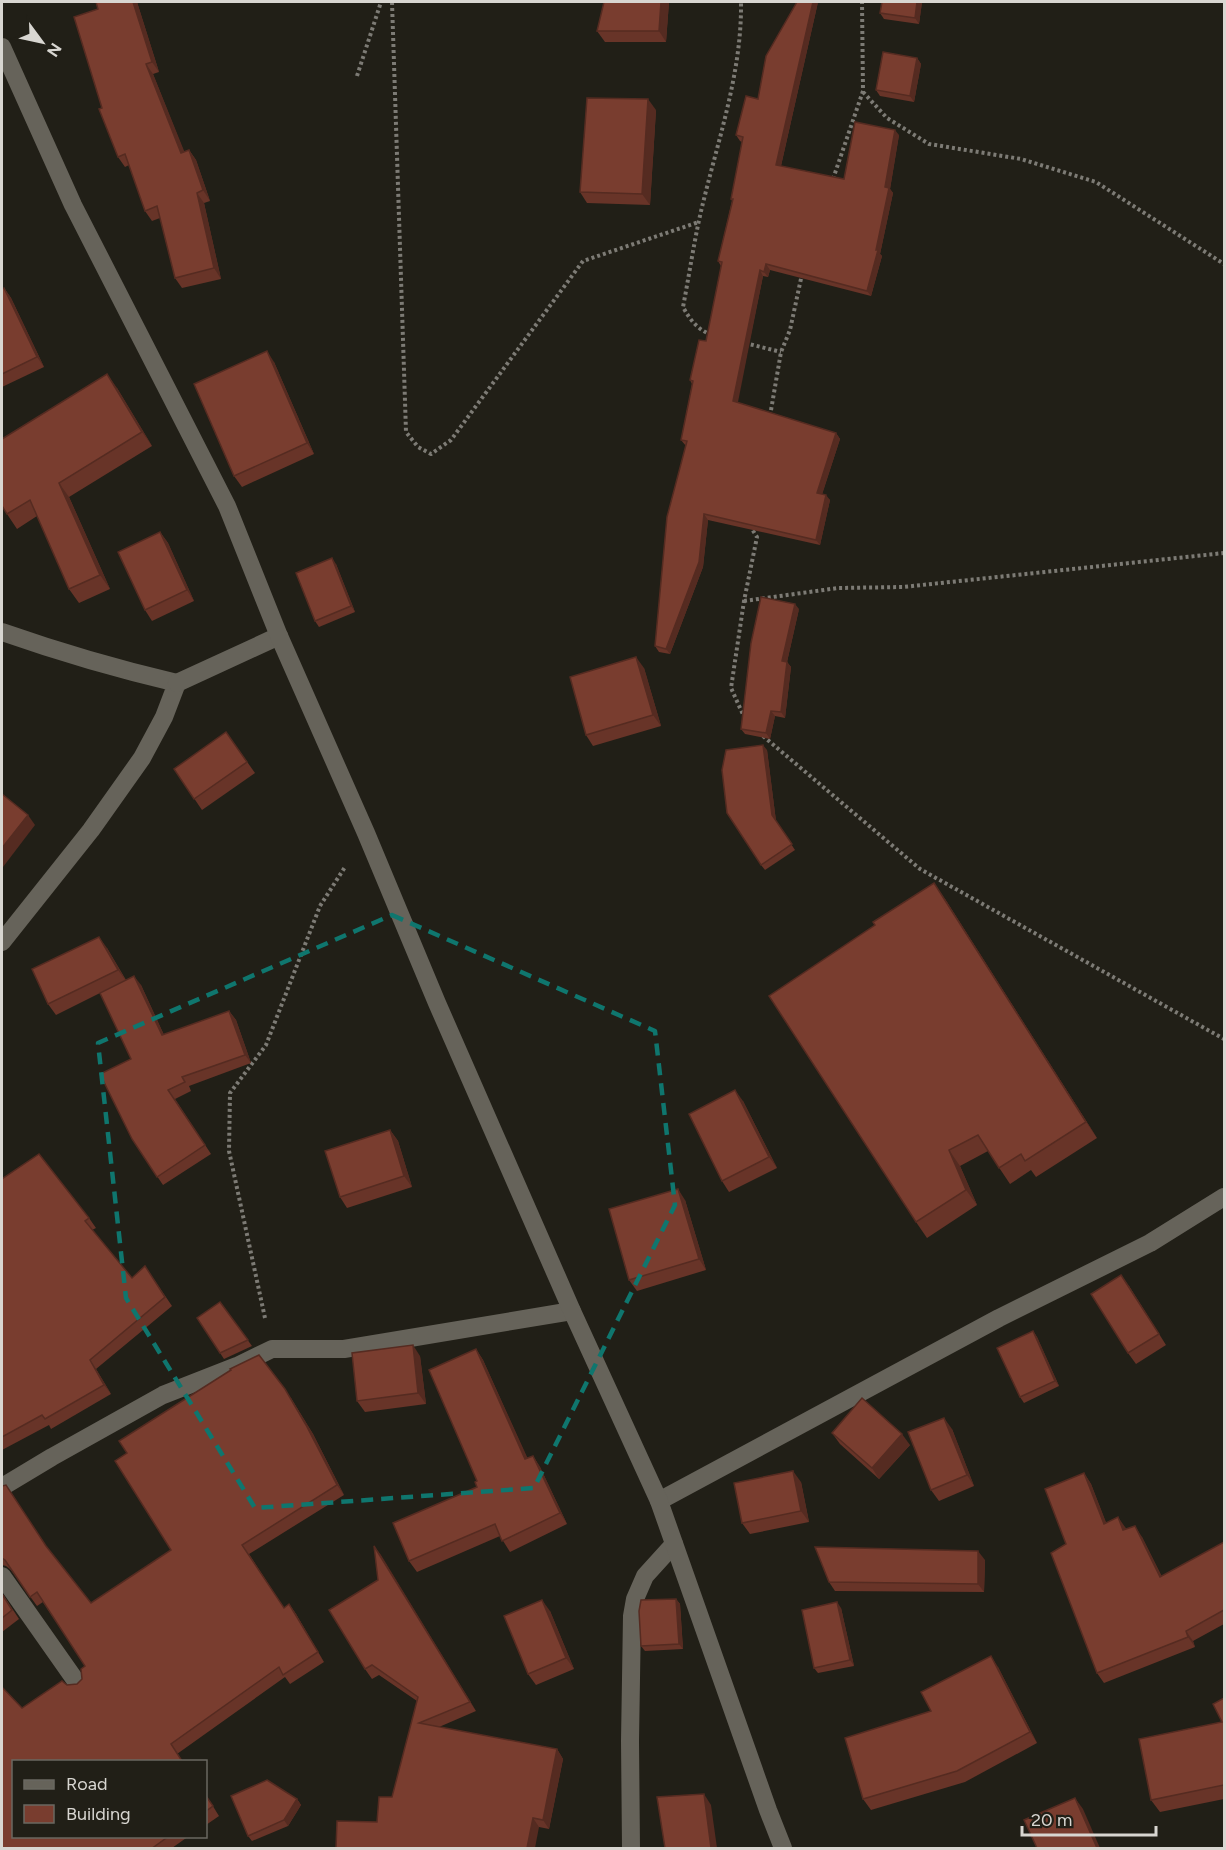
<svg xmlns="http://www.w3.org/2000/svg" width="1226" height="1850" font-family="Figtree,sans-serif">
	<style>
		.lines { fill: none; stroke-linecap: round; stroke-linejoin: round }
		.path { stroke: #7d7b75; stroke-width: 4; stroke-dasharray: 3 3; stroke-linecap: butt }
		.minor { stroke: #66635a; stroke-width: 18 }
		.tertiary { stroke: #66635a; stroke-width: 18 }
		.wall { fill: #683428 }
		.shaded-wall { fill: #552b21 }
		.building { fill: #793d2f; stroke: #552b21; stroke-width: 1.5 }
		.marked { fill: none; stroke: #0f766e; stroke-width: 4.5; stroke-dasharray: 12 8; stroke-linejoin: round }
	</style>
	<rect width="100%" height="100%" fill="#211f17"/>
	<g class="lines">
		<g class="path">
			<polyline points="392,2 406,432 418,447 431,454 451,440 583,261 699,222"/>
			<polyline points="357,76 381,2"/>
			<polyline points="863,92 887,118 929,144 1021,159 1096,182 1224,264"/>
			<polyline points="833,179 863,91 862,2"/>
			<path d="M712 335C698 330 690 320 683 307 690 271 695 234 704 199 720 134 742 69 741 2"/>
			<polyline points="745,343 781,352"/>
			<polyline points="770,416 781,352 790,330 802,274"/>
			<polyline points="744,601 838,588 903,587 1224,553"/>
			<polyline points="745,719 731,688 744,601 757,537 750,526"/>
			<polyline points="763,736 920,869 1224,1039"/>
			<polyline points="265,1318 229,1151 230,1093 266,1045 320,906 345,867"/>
		</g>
		<g class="minor">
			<path d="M2 632C59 652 117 669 177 683L164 717 142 758 91 830 2 942"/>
			<polyline points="177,683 279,636"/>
			<polyline points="2,1487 52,1457 163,1395 237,1366 272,1349 344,1349 572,1311"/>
			<polyline points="659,1501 999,1318 1150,1243 1224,1197"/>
			<polyline points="2,1576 78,1684"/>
			<polyline points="631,1848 630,1741 632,1616 635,1599 645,1576 674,1544"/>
		</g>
		<polyline class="tertiary" points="2,47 73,205 227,506 279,636 366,833 437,1003 572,1311 659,1501 768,1810 783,1848"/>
	</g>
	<g class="wall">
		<polygon points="137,2 159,72 153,74 184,152 189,150 196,160 210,201 204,203 221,279 182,288 175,278 160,218 152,221 145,211 129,165 125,167 118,157 102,108 98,9"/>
		<polygon points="669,2 666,42 605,42 597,31"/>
		<polygon points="818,2 781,166 844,179 899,135 890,189 893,193 880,254 882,256 871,296 770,270 768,277 763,276 737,402 836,433 840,439 822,494 830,500 820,545 708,520 703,567 670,654 659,652 655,646 686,446 681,440 692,384 690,380 706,341 721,266 718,261 732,201 731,199 742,142 740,141 736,135"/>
		<polygon points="922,2 919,24 884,19 880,13"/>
		<polygon points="917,58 921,64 914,102 880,96 876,90"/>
		<polygon points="656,110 650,205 587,203 580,192"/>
		<polygon points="4,288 11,298 44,367 2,387 2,289"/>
		<polygon points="274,362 314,454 242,487 234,476"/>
		<polygon points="117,388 152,446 69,497 110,589 79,603 69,589 37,516 17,529 7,514"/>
		<polygon points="160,532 168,543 194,601 152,621 145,610"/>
		<polygon points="336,564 355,612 319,627 315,621"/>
		<polygon points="799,609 787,662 791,667 785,718 775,716 770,739 745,734 741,729"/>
		<polygon points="644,668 661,726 593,746 586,735"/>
		<polygon points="226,732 255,773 202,810 174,769"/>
		<polygon points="767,750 776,821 795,850 765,870 761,865"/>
		<polygon points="945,899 1097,1138 1036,1177 1031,1170 1010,1184 988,1151 960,1166 977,1205 927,1238 916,1222"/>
		<polygon points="107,948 126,980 141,985 164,1035 229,1011 236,1020 251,1063 189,1086 191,1091 175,1099 211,1154 163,1185 132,1139 131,1059 102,992 56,1015 48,1004"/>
		<polygon points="743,1101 777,1168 729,1192 722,1181"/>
		<polygon points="390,1130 398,1141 412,1187 347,1208 340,1197"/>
		<polygon points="2,1179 89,1218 96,1228 92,1230 132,1278 145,1266 172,1306 96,1369 111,1394 51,1429 49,1425 2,1450"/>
		<polygon points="685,1200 706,1270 637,1291 629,1280"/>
		<polygon points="1129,1286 1166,1345 1136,1364 1128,1353"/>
		<polygon points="220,1302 252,1346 224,1359 197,1318"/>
		<polygon points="1033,1331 1037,1337 1059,1386 1024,1403 1020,1397"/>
		<polygon points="476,1349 483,1360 527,1458 533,1456 540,1467 567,1524 510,1552 500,1536 417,1572 409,1561 477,1487"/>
		<polygon points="420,1356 426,1404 365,1412 357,1401"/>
		<polygon points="291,1398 313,1434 344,1495 249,1554 284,1608 289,1604 296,1614 324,1662 290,1684 285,1677 177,1754 14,1836 189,1836 172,1848 2,1848 22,1708 67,1685 77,1684 82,1679 85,1666 43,1602 37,1606 11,1570 6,1566 2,1565 2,1486 48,1550 91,1603 171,1550"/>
		<polygon points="952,1429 974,1486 939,1501 931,1490"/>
		<polygon points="832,1433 910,1445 879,1479 840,1444"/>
		<polygon points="1084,1473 1091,1484 1106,1523 1125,1527 1126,1529 1142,1537 1162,1577 1224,1542 1224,1624 1193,1641 1195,1647 1104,1683 1097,1673 1066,1544"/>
		<polygon points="801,1482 809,1522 750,1534 742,1523"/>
		<polygon points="374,1546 476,1711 439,1727 557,1749 563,1759 549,1829 539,1827 377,1822 392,1797 417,1701 379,1675 372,1679 365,1669 378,1580"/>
		<polygon points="985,1560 984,1592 835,1591 829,1582"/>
		<polygon points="2,1593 19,1619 2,1632"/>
		<polygon points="676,1599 680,1604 683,1649 645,1651 641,1646"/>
		<polygon points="841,1608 854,1666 818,1673 814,1668"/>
		<polygon points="550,1611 574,1669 536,1685 528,1674"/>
		<polygon points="998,1667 1037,1743 965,1782 871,1810 863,1799 931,1711"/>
		<polygon points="1224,1698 1224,1799 1160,1812 1151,1800 1222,1722"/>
		<polygon points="206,1795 219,1816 206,1825"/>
		<polygon points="297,1799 301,1805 288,1826 252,1841 248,1836"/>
	</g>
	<g class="shaded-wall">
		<polygon points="133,2 137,2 159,72 152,62"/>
		<polygon points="661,2 669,2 666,42 659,31"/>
		<polygon points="813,2 818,2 780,170 776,165"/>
		<polygon points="917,2 922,2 919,24 915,18"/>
		<polygon points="917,58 921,64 914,102 910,96"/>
		<polygon points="146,64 153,74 189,163 181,153"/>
		<polygon points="648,99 656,110 650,205 642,194"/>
		<polygon points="895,130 899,135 890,189 893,193 880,254 882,256 871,296 867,291"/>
		<polygon points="189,150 196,160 210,201 203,190"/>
		<polygon points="197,193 204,203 221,279 214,268"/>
		<polygon points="766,264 770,270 768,277 764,272"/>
		<polygon points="760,270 763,276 737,407 733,401"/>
		<polygon points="4,288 11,298 44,367 37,357"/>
		<polygon points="267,351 274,362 314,454 307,443"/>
		<polygon points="107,374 117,388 152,446 142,432"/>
		<polygon points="836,433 840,439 821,498 817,493"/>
		<polygon points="59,483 69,497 110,589 100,575"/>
		<polygon points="826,495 830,500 820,545 816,540"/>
		<polygon points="704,514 708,520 703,567 670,654 666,649"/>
		<polygon points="160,532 168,543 194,601 187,590"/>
		<polygon points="332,558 336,564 355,612 351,606"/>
		<polygon points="795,604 799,609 787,662 791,667 785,718 781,712 782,661"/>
		<polygon points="636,657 644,668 661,726 653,715"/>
		<polygon points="771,711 775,716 770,739 766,733"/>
		<polygon points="763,745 767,750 776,821 795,850 772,815"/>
		<polygon points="28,815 35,825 3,867 2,865 2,848"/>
		<polygon points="934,883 945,899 1097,1138 1086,1122"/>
		<polygon points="99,937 107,948 126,981 118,970"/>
		<polygon points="134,976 141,985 168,1044 162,1035"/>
		<polygon points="229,1011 236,1020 251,1063 245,1055"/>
		<polygon points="735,1090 743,1101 777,1168 769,1157"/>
		<polygon points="390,1130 398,1141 412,1187 404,1176"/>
		<polygon points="949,1150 960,1166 977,1205 966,1190"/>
		<polygon points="678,1189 685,1200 706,1270 699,1259"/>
		<polygon points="1121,1275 1129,1286 1166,1345 1159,1334"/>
		<polygon points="1033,1331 1037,1337 1059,1386 1055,1381"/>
		<polygon points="413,1345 420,1356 426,1404 418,1393"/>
		<polygon points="476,1349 483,1360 533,1470 525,1459"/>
		<polygon points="90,1360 96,1369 111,1394 104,1385"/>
		<polygon points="285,1389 313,1434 344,1495 337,1485"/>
		<polygon points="944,1418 952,1429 974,1486 967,1475"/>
		<polygon points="902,1434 910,1445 879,1479 872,1468"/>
		<polygon points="533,1456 540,1467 567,1524 560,1513"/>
		<polygon points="793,1471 801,1482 809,1522 801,1511"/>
		<polygon points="1084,1473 1091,1484 1111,1535 1104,1524"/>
		<polygon points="1118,1517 1125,1527 1130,1540 1123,1530"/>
		<polygon points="1135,1526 1142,1537 1167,1587 1160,1577"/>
		<polygon points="374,1546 381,1555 476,1711 470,1702"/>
		<polygon points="978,1551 985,1560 984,1592 978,1584"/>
		<polygon points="676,1599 680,1604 683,1649 679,1644"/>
		<polygon points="542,1600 550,1611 574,1669 566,1658"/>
		<polygon points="837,1602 841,1608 854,1666 850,1660"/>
		<polygon points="289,1604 296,1614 324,1662 318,1652"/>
		<polygon points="1186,1631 1193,1641 1195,1647 1188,1637"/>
		<polygon points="991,1656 998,1667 1037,1743 1030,1732"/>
		<polygon points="557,1749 563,1759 549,1829 543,1820"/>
		<polygon points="704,1794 711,1805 717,1848 711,1848"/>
		<polygon points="1075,1798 1083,1809 1100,1848 1097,1848"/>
		<polygon points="297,1799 301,1805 288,1826 284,1820"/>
		<polygon points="533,1818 539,1827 535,1848 527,1848"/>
	</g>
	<g class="building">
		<polygon points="96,2 133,2 152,62 146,64 181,153 189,150 203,190 197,193 214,268 175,278 157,206 145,211 125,154 118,157 99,109 102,108 74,17 98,9"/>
		<polygon points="604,2 661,2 659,31 597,31"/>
		<polygon points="797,2 813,2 776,165 844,179 855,122 895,130 885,187 889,188 876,250 878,250 867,291 766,264 764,272 760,270 733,401 836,433 817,493 826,495 816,540 704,514 699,562 666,649 655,646 667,517 687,441 681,440 693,381 690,380 699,340 706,341 722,262 718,261 733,199 731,199 743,137 736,135 746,96 758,99 766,56"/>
		<polygon points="882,2 917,2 915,18 880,13"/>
		<polygon points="883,52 917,58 910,96 876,90"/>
		<polygon points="587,98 648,99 642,194 580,192"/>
		<polygon points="4,288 37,357 2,374 2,289"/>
		<polygon points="267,351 307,443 234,476 194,384"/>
		<polygon points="107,374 142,432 59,483 100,575 69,589 30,500 7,514 2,506 2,439"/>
		<polygon points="160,532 187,590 145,610 118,552"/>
		<polygon points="332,558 351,606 315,621 296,573"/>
		<polygon points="761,597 795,604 782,661 787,662 781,712 771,711 766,733 741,729 751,643"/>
		<polygon points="636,657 653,715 586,735 570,677"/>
		<polygon points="226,732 247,762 194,799 174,769"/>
		<polygon points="763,745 772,815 792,844 761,865 727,813 722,770 726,750"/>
		<polygon points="2,794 28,815 2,848"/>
		<polygon points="934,883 1086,1122 1025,1161 1021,1154 999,1168 978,1135 949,1150 966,1190 916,1222 769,996 875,925 873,922"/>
		<polygon points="99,937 118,970 48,1004 32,969"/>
		<polygon points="134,976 162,1035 229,1011 245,1055 182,1077 185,1082 168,1090 205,1145 157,1177 132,1139 100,1074 131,1059 100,993"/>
		<polygon points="735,1090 769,1157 722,1181 689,1114"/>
		<polygon points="390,1130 404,1176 340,1197 325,1151"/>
		<polygon points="39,1154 89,1218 85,1221 132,1278 145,1266 165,1297 90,1360 104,1385 45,1419 42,1415 2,1437 2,1179"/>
		<polygon points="678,1189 699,1259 629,1280 609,1209"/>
		<polygon points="1121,1275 1159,1334 1128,1353 1091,1294"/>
		<polygon points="220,1302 248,1340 220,1353 197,1318"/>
		<polygon points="1033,1331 1055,1381 1020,1397 997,1348"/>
		<polygon points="413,1345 418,1393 357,1401 352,1353"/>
		<polygon points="476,1349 525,1459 533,1456 560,1513 502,1541 495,1524 409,1561 393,1523 477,1487 475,1482 477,1481 429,1370"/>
		<polygon points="259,1355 285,1389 306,1425 337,1485 242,1545 284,1608 289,1604 318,1652 283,1675 279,1667 171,1744 182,1761 14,1761 14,1836 169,1836 154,1847 156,1848 2,1848 2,1687 22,1708 62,1681 67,1685 77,1684 82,1679 81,1669 85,1666 37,1592 30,1597 5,1560 2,1558 2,1486 6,1485 46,1546 91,1603 171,1550 115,1461 127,1453 119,1441 231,1370 230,1369"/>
		<polygon points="862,1398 902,1434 872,1468 832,1433"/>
		<polygon points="944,1418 967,1475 931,1490 908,1432"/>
		<polygon points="793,1471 801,1511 742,1523 734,1483"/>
		<polygon points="1084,1473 1104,1524 1118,1517 1123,1530 1135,1526 1160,1577 1224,1542 1224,1610 1186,1631 1188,1637 1097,1673 1051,1553 1066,1544 1045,1489"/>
		<polygon points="374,1546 470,1702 419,1723 557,1749 543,1820 533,1818 527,1848 336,1848 337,1821 377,1822 379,1797 392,1797 418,1697 372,1665 365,1669 329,1610 378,1580"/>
		<polygon points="815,1547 978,1551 978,1584 829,1582"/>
		<polygon points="2,1594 12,1610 2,1618"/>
		<polygon points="676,1599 679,1644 641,1646 639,1611 641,1600"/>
		<polygon points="542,1600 566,1658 528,1674 504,1616"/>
		<polygon points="837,1602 850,1660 814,1668 802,1610"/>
		<polygon points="991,1656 1030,1732 957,1771 863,1799 845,1738 931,1711 921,1692"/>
		<polygon points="1224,1698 1224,1785 1151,1800 1139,1739 1222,1722 1213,1704"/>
		<polygon points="267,1780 297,1799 284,1820 248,1836 231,1796"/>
		<polygon points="704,1794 711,1848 665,1848 657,1797"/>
		<polygon points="206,1796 213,1806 206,1811"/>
		<polygon points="1075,1798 1097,1848 1037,1848 1024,1820"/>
	</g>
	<path class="marked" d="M392 915 655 1031 675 1205 534 1488 255 1508 126 1298 98 1043Z"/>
	<rect width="1226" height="1850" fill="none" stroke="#d8d6d1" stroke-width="6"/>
	<rect x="12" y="1760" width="195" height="78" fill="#211f17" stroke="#6a6861" stroke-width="1.5"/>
	<rect x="24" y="1780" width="30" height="9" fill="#66635a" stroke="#6a6861" stroke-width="1.5"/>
	<text x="66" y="1790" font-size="18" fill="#d8d6d1">Road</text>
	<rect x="24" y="1805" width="30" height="18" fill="#793d2f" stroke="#6a6861" stroke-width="1.5"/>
	<text x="66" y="1820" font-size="18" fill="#d8d6d1">Building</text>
	<g transform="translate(42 42) rotate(123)" stroke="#211f17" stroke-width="4.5" paint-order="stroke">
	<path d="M0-4.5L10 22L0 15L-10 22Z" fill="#d8d6d1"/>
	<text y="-9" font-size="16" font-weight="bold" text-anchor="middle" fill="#d8d6d1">N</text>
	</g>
	<path d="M1022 1826v9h134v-9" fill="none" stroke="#d8d6d1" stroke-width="3"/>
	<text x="1031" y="1826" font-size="18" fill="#d8d6d1" stroke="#211f17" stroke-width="4.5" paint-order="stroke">20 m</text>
</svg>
